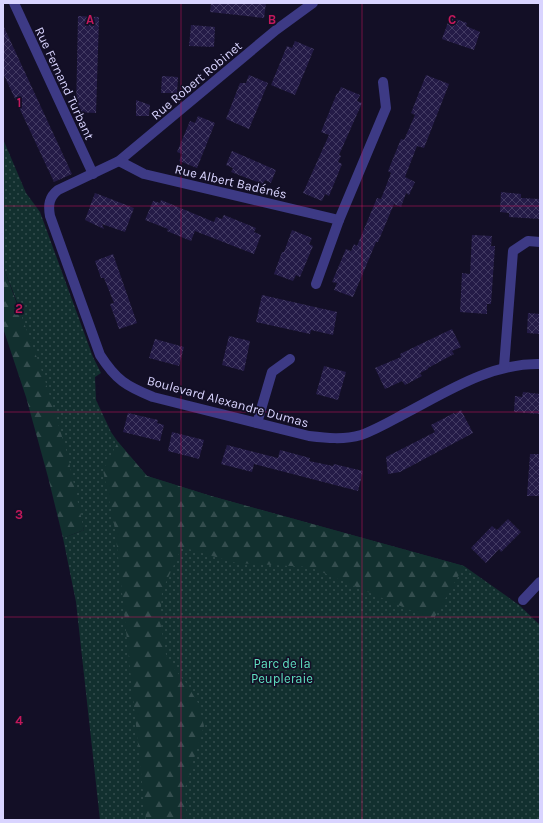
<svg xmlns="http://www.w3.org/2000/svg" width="543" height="823" font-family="Karla,sans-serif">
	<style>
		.green { fill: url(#green-dots) }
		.forest { fill: url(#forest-firs) }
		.building { fill: url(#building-cross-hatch) }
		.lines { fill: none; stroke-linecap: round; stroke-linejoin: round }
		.minor { stroke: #3d3a85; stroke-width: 10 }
		.grid { fill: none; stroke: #c2185b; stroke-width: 1; stroke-opacity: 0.55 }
		.labels { text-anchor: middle; stroke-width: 3.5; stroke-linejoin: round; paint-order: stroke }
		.street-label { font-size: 13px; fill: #d9d4ff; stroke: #130f26 }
		.park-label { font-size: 13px; fill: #5fe0c0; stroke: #130f26 }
		.grid-label { font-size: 13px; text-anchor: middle; font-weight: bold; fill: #c2185b; stroke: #130f26; stroke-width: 3.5; stroke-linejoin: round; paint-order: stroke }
	</style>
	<defs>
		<pattern id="green-dots" width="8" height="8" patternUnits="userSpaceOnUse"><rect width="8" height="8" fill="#12302f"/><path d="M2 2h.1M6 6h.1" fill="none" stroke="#344d4e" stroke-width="1.8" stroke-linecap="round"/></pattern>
		<pattern id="forest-firs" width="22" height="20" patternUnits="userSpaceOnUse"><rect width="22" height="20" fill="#12302f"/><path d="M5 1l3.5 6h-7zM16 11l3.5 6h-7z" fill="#344d4e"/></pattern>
		<pattern id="building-cross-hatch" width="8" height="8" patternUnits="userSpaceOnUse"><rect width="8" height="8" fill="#241b47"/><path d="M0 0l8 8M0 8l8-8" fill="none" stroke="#433b63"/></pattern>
	</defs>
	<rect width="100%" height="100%" fill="#130f26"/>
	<polygon class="green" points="3,139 26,193 40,212 93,357 101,373 95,377 96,400 111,432 118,442 147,476 211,496 464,566 519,605 540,625 540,820 100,820 76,602 63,538 84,530 17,302 3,266"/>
	<g class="forest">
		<polygon points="3,266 44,377 67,453 84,530 63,538 48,477 26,397 3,328"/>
		<polygon points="118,442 147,476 211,496 464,566 433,620 310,567 236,563 182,547 162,591 160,621 167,660 186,683 198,703 204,726 185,788 187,820 146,820 121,583 115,529 103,470"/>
	</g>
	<g class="building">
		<polygon points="211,3 266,3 264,18 210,12"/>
		<polygon points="78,16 99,17 96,113 76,112"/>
		<polygon points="450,17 467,23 466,26 480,32 474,50 442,39"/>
		<polygon points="3,25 72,174 54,182 3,73"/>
		<polygon points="191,25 215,27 214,47 189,46"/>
		<polygon points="295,41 314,49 295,95 271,85 287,46 292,48"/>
		<polygon points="249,75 268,83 249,129 226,119 240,83 246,83"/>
		<polygon points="426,75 449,84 424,148 417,146 405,177 415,182 409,195 406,193 401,207 394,204 378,242 376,242 353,297 334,290 337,283 332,282 346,249 351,251 354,244 357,246 377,198 381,199 391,173 388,171 401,139 404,140 415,115 411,113"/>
		<polygon points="162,76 178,77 177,93 161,93"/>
		<polygon points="341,87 360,95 357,101 362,103 339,155 341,156 338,162 342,164 329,196 325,194 322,201 303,193 329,135 321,132 337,93 338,94"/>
		<polygon points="136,100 150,105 149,116 136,116"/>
		<polygon points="198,116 215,123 197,168 179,161 182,154 177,152 190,121 195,123"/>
		<polygon points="232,151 276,170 271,183 265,180 263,184 231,172 233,168 226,165"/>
		<polygon points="501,192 521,194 521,198 540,199 540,219 509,217 509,213 500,212"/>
		<polygon points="95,193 134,208 125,232 102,224 104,229 85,220"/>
		<polygon points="161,200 214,222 216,217 222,219 224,215 256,228 254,232 261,235 254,254 195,231 191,241 167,231 168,229 145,220 153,201 160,203"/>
		<polygon points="292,230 312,238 309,244 313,246 300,277 296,275 293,281 274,274 282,252 284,252"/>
		<polygon points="472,235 492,236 491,246 495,246 491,304 487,304 487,314 460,312 462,273 470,274"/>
		<polygon points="113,254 137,323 119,329 110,304 114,303 104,278 101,278 95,261"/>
		<polygon points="262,295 337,312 333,335 311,330 310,334 256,322"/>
		<polygon points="528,313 540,314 540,334 527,333"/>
		<polygon points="452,329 461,347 452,351 454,354 428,368 428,369 420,373 422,376 405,385 402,381 385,389 375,368 401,357 400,354"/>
		<polygon points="229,336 250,341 244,371 222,365"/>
		<polygon points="155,339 184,347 179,366 149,358"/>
		<polygon points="324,366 346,372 338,400 316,394"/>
		<polygon points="523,392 540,394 540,414 514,412 515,396 522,397"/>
		<polygon points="461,410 473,433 400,472 388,474 386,457 435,432 431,425 454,413 455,414"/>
		<polygon points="128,413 158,420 157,423 164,425 160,441 123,432"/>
		<polygon points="172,432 204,440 199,459 168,451"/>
		<polygon points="227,445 278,458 280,450 310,458 309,461 333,466 334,464 363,471 358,491 254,464 252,472 221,464"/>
		<polygon points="530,454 540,454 540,496 527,496"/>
		<polygon points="508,519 521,532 501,552 499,549 486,563 471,548 492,526 497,530"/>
	</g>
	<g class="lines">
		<g class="minor">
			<polyline points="14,3 93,174"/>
			<path d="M313 3 276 30 119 161 58 190C49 197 48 205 50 216L100 355C116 380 126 386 153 397L309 436C326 438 344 440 361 435 375 430 389 422 402 415 445 393 489 363 540 364"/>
			<polyline points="119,161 144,174 339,220"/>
			<polyline points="316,284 339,220 386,108 383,82"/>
			<polyline points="504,367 513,251 528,241 540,242"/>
			<polyline points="257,423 272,372 290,359"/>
			<polyline points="523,600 540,582"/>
		</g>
	</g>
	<path class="grid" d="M181 3V820M362 3V820M3 206H540M3 412H540M3 617H540"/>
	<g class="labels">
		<g class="street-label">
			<text transform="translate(196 80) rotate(-40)" y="5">Rue Robert Robinet</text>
			<text transform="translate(65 83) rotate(65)" y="5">Rue Fernand Turbant</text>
			<text transform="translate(231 181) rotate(13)" y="5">Rue Albert Badénés</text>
			<text transform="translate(228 401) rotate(15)" y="5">Boulevard Alexandre Dumas</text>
		</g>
		<g class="park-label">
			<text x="282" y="668">Parc de la<tspan x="282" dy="15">Peupleraie</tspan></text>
		</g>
	</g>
	<g class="grid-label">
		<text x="90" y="24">A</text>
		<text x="272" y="24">B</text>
		<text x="452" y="24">C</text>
		<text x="19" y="107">1</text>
		<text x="19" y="313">2</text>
		<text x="19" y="519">3</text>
		<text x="19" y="725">4</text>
	</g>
	<rect width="543" height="823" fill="none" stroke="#d9d4ff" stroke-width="8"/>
</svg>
